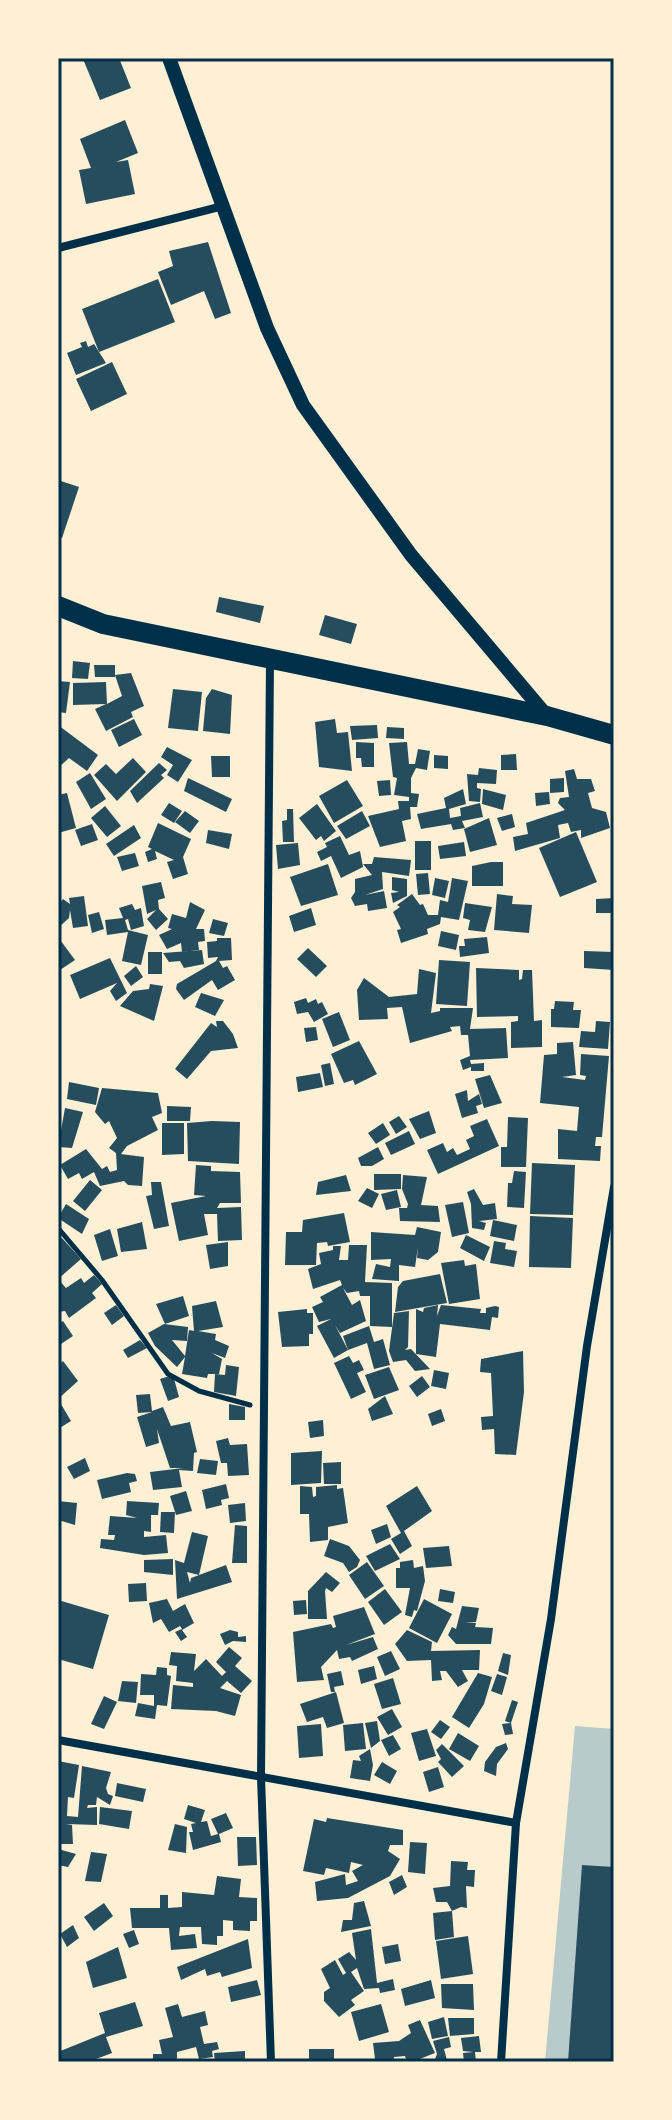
<svg xmlns="http://www.w3.org/2000/svg" width="672" height="2120" font-family="Merriweather,serif">
	<style>
		.green { fill: #b9caca }
		.building { fill: #264d5e }
		.lines { fill: none; stroke-linecap: round; stroke-linejoin: round }
		.path { stroke: #003049; stroke-width: 5 }
		.minor { stroke: #003049; stroke-width: 8 }
		.tertiary { stroke: #003049; stroke-width: 14 }
		.primary { stroke: #003049; stroke-width: 20 }
		.neatline { fill: none; stroke: #003049; stroke-width: 3 }
	</style>
	<rect width="100%" height="100%" fill="#fdf0d5"/>
	<polygon class="green" points="575,1726 614,1729 614,2062 545,2062"/>
	<g class="building">
		<polygon points="119,58 131,88 100,100 83,59"/>
		<polygon points="125,120 138,153 116,162 128,160 135,194 86,204 79,170 91,168 80,139"/>
		<polygon points="208,242 231,313 215,319 204,291 171,305 158,272 173,266 169,251"/>
		<polygon points="158,279 175,322 99,352 82,309"/>
		<polygon points="86,341 88,347 94,344 106,363 76,375 67,353 82,347 80,343"/>
		<polygon points="112,362 127,394 91,411 76,379"/>
		<polygon points="58,480 79,487 62,538 58,537"/>
		<polygon points="219,597 264,606 260,623 216,612"/>
		<polygon points="325,615 357,624 351,644 319,635"/>
		<polygon points="73,661 90,663 88,679 72,678"/>
		<polygon points="94,665 115,665 115,677 95,677"/>
		<polygon points="131,673 144,706 131,712 133,717 106,731 95,709 106,704 73,705 73,683 106,682 107,704 122,696 115,675"/>
		<polygon points="58,681 70,682 66,713 58,712"/>
		<polygon points="173,689 202,692 198,731 168,728"/>
		<polygon points="212,689 232,695 230,734 203,731 206,698"/>
		<polygon points="134,719 142,735 119,747 111,730"/>
		<polygon points="335,719 337,733 348,732 352,771 319,767 315,722"/>
		<polygon points="58,725 98,755 87,771 69,758 58,768"/>
		<polygon points="377,725 378,738 352,740 350,726"/>
		<polygon points="387,727 404,728 404,739 386,738"/>
		<polygon points="356,742 374,743 374,767 362,767 361,758 356,758"/>
		<polygon points="407,742 409,764 415,764 418,749 430,751 427,770 416,768 411,778 411,793 419,794 417,807 410,807 411,819 402,821 406,841 380,847 368,816 399,809 398,801 409,801 409,797 394,795 397,778 393,777 389,743"/>
		<polygon points="167,747 192,760 178,782 167,775 173,765 161,757"/>
		<polygon points="516,754 517,770 501,770 501,755"/>
		<polygon points="434,755 448,756 448,769 434,768"/>
		<polygon points="211,756 230,756 230,777 212,777"/>
		<polygon points="133,758 146,772 117,801 94,775 106,764 116,774"/>
		<polygon points="159,763 167,770 161,775 164,778 137,803 130,791"/>
		<polygon points="479,768 497,770 496,784 477,783 477,788 481,789 480,802 469,801 467,774 478,775"/>
		<polygon points="574,769 577,779 591,779 595,791 588,793 592,808 606,812 610,828 581,838 581,830 571,832 568,823 558,825 560,838 515,851 513,837 528,834 526,823 565,810 558,803 560,798 569,797 565,771"/>
		<polygon points="90,773 106,799 91,809 76,782"/>
		<polygon points="188,778 232,799 226,812 184,791"/>
		<polygon points="564,778 564,792 550,793 550,779"/>
		<polygon points="347,780 363,806 334,823 319,796"/>
		<polygon points="390,780 391,795 379,796 377,781"/>
		<polygon points="463,789 466,804 449,809 450,818 461,816 460,808 480,803 483,817 462,821 465,828 453,830 451,824 421,829 417,814 446,808 444,798"/>
		<polygon points="483,789 506,795 503,810 482,804"/>
		<polygon points="549,792 550,804 536,806 535,793"/>
		<polygon points="67,793 76,828 58,833 58,795"/>
		<polygon points="169,803 182,811 174,823 161,815"/>
		<polygon points="317,804 336,831 324,841 321,836 316,840 299,818"/>
		<polygon points="105,806 121,826 107,837 91,818"/>
		<polygon points="287,809 293,809 294,842 283,842 282,821 287,820"/>
		<polygon points="185,811 199,821 190,833 175,822"/>
		<polygon points="362,811 370,826 346,839 337,826"/>
		<polygon points="512,814 515,827 502,831 497,818"/>
		<polygon points="489,818 497,845 470,852 464,829"/>
		<polygon points="158,823 191,839 183,857 188,874 173,879 167,862 174,860 155,851 157,859 148,862 145,852 152,849 148,847"/>
		<polygon points="92,824 98,840 81,846 75,830"/>
		<polygon points="134,825 141,838 114,856 106,844"/>
		<polygon points="208,830 232,834 229,849 206,843"/>
		<polygon points="576,832 597,882 560,897 539,848"/>
		<polygon points="340,836 349,855 360,851 363,867 341,878 331,856 321,861 317,852 327,847 325,843"/>
		<rect x="415" y="841" width="16" height="29"/>
		<polygon points="464,842 466,856 440,859 438,846"/>
		<polygon points="298,843 300,865 278,869 276,845"/>
		<polygon points="135,853 139,866 122,871 117,857"/>
		<polygon points="374,857 411,860 409,876 382,872 383,889 365,895 384,891 387,908 368,911 367,904 355,906 351,898 355,892 355,879 372,875 363,864 372,864"/>
		<polygon points="491,862 503,862 503,886 472,886 472,866"/>
		<polygon points="328,864 338,895 301,906 290,877"/>
		<polygon points="428,873 430,894 418,895 416,874"/>
		<polygon points="392,877 407,879 407,896 393,903 391,893 399,892 392,890"/>
		<polygon points="435,878 449,881 445,898 432,895"/>
		<polygon points="452,878 468,881 459,920 441,917 440,924 427,929 428,934 401,943 397,930 401,929 393,912 400,907 397,905 412,894 420,905 423,904 428,915 438,915 440,900 448,902"/>
		<polygon points="161,882 165,898 158,900 159,909 168,919 156,930 147,919 156,910 147,914 142,886"/>
		<polygon points="497,894 513,896 512,904 532,905 529,933 494,930"/>
		<polygon points="84,896 88,926 73,928 70,910 69,918 58,928 58,905 63,899 70,904 69,898"/>
		<polygon points="614,898 614,913 596,913 596,899"/>
		<polygon points="190,902 205,910 196,929 204,929 205,941 198,942 199,950 182,952 181,943 167,949 159,935 172,929 168,928 172,914 186,918"/>
		<polygon points="465,903 492,907 485,932 468,930 470,920 463,918"/>
		<polygon points="132,904 135,910 141,908 144,926 131,930 128,919 125,920 128,930 148,935 141,965 122,961 128,932 107,935 105,920 123,918 119,908"/>
		<polygon points="311,908 316,925 294,932 289,916"/>
		<polygon points="99,912 104,929 92,933 88,915"/>
		<polygon points="213,919 228,923 224,936 209,933"/>
		<polygon points="441,931 459,935 456,950 438,946"/>
		<polygon points="58,937 75,960 60,970 58,968"/>
		<polygon points="487,937 489,953 460,957 459,946 465,946 464,939"/>
		<polygon points="217,938 231,938 232,960 219,961 223,968 227,966 235,980 218,990 212,980 184,1000 176,989 177,984 216,961 218,957 208,958 207,942 217,941"/>
		<polygon points="308,948 327,966 316,977 297,959"/>
		<polygon points="202,950 204,964 184,968 180,961 169,962 163,953"/>
		<polygon points="584,951 614,952 614,970 584,968"/>
		<rect x="148" y="952" width="14" height="22"/>
		<polygon points="110,958 127,993 116,1001 110,991 117,983 80,999 70,975"/>
		<polygon points="439,960 470,962 467,1006 436,1004"/>
		<polygon points="136,966 143,977 131,986 124,976"/>
		<polygon points="476,968 519,970 519,980 522,979 523,970 532,970 534,1021 542,1020 542,1047 511,1048 511,1022 518,1021 518,1016 477,1017"/>
		<polygon points="419,969 436,973 431,1013 440,1011 440,1008 473,1008 470,1029 506,1028 508,1058 470,1060 471,1064 484,1063 484,1071 471,1071 471,1067 463,1070 460,1060 470,1056 468,1035 461,1035 460,1026 450,1027 452,1031 410,1043 402,1007 387,1008 388,1019 359,1020 357,990 364,978 389,997 417,994"/>
		<polygon points="150,984 163,986 154,1021 120,1006 133,991 149,989"/>
		<polygon points="201,993 224,1000 215,1016 195,1007"/>
		<polygon points="306,998 308,1003 316,999 318,1004 322,1002 328,1014 314,1022 308,1012 297,1014 294,1002"/>
		<polygon points="555,1001 574,1002 573,1010 581,1010 579,1028 551,1027 551,1009 554,1009"/>
		<polygon points="339,1012 350,1040 333,1047 322,1019"/>
		<polygon points="216,1021 223,1021 233,1034 238,1048 211,1051 187,1079 175,1069 211,1023 217,1027"/>
		<polygon points="596,1021 610,1022 608,1049 579,1047 581,1031 595,1032"/>
		<polygon points="316,1027 318,1040 306,1042 304,1028"/>
		<polygon points="359,1041 377,1074 355,1085 353,1080 344,1083 331,1054"/>
		<polygon points="573,1042 576,1075 562,1077 585,1080 586,1076 580,1075 581,1054 609,1056 602,1137 596,1137 595,1146 601,1146 600,1161 558,1159 558,1129 577,1131 579,1107 540,1103 544,1055 557,1054 557,1043"/>
		<polygon points="330,1063 334,1084 325,1086 321,1065"/>
		<polygon points="320,1073 323,1087 298,1092 296,1077"/>
		<polygon points="490,1075 502,1103 484,1108 475,1079"/>
		<polygon points="69,1082 99,1088 96,1105 67,1099"/>
		<polygon points="102,1088 158,1093 162,1113 152,1117 158,1130 127,1146 121,1154 144,1157 142,1186 128,1185 124,1181 100,1186 94,1172 82,1179 79,1173 68,1179 60,1165 86,1149 102,1169 107,1166 110,1172 117,1170 116,1153 109,1148 117,1138 109,1121 105,1124 95,1112"/>
		<polygon points="467,1090 468,1101 479,1094 482,1104 476,1106 478,1113 462,1118 455,1094"/>
		<polygon points="167,1106 191,1107 190,1121 167,1121"/>
		<polygon points="65,1108 83,1112 72,1148 59,1147 58,1132 60,1136"/>
		<polygon points="429,1111 436,1133 420,1139 409,1119"/>
		<polygon points="399,1116 407,1127 396,1134 389,1122"/>
		<polygon points="508,1117 528,1118 526,1167 501,1167 501,1147 507,1147"/>
		<polygon points="487,1119 499,1146 438,1174 427,1150 443,1143 447,1152 453,1148 457,1155 470,1149 466,1140 474,1136 470,1126"/>
		<polygon points="212,1121 240,1122 239,1164 188,1161 187,1123"/>
		<polygon points="162,1123 184,1123 184,1154 162,1155"/>
		<polygon points="383,1123 390,1135 376,1144 368,1133"/>
		<polygon points="409,1131 415,1144 391,1155 385,1143"/>
		<polygon points="378,1147 384,1159 372,1166 361,1166 358,1158"/>
		<polygon points="532,1163 575,1165 573,1215 530,1214"/>
		<polygon points="196,1165 211,1166 211,1171 240,1172 241,1203 220,1203 217,1208 241,1207 242,1240 218,1241 217,1214 204,1214 208,1235 179,1241 171,1203 206,1196 194,1195"/>
		<polygon points="514,1171 526,1172 524,1208 507,1207 508,1183 512,1183"/>
		<polygon points="374,1174 401,1174 401,1189 374,1190"/>
		<polygon points="346,1175 351,1191 316,1195 318,1182"/>
		<polygon points="403,1175 427,1177 421,1205 438,1206 440,1222 400,1221 399,1208 407,1208 408,1204 402,1189"/>
		<polygon points="90,1180 102,1190 85,1211 73,1201"/>
		<polygon points="151,1182 161,1182 169,1226 154,1229 146,1196 152,1195"/>
		<polygon points="367,1188 379,1194 372,1208 358,1201"/>
		<polygon points="474,1189 483,1205 495,1203 497,1219 479,1221 486,1223 484,1230 472,1228 471,1204 467,1192"/>
		<polygon points="397,1190 401,1207 386,1210 381,1194"/>
		<polygon points="463,1202 469,1233 452,1237 445,1205"/>
		<polygon points="66,1204 89,1219 82,1234 58,1218"/>
		<polygon points="344,1213 350,1242 328,1246 327,1242 317,1243 316,1265 285,1265 286,1232 302,1232 303,1220"/>
		<polygon points="530,1216 573,1218 571,1268 529,1267"/>
		<polygon points="493,1220 517,1225 514,1241 490,1236"/>
		<polygon points="142,1222 147,1249 121,1252 117,1229"/>
		<polygon points="417,1227 441,1232 438,1252 428,1260 417,1258 418,1247 415,1267 399,1265 399,1281 372,1279 376,1264 390,1267 391,1259 371,1260 371,1232 415,1235"/>
		<polygon points="110,1229 118,1256 102,1261 94,1235"/>
		<polygon points="466,1235 490,1247 484,1261 460,1248"/>
		<polygon points="62,1238 81,1259 58,1279 66,1288 81,1278 84,1283 94,1275 102,1284 92,1293 96,1298 69,1318 65,1311 58,1312 58,1241"/>
		<polygon points="494,1241 506,1243 505,1249 517,1251 514,1267 490,1263"/>
		<polygon points="228,1242 228,1266 210,1269 206,1245"/>
		<polygon points="349,1245 367,1245 365,1282 392,1283 392,1327 370,1326 370,1296 360,1296 359,1291 347,1293 343,1288 352,1305 360,1300 366,1321 340,1333 335,1325 348,1350 334,1358 317,1326 331,1319 319,1322 312,1307 323,1302 320,1297 342,1285 340,1280 313,1289 308,1269 321,1264 319,1253 333,1250 333,1246 341,1246 339,1260 348,1260"/>
		<polygon points="464,1260 465,1266 476,1264 480,1299 449,1304 441,1263"/>
		<polygon points="440,1274 447,1303 395,1312 398,1287 403,1281"/>
		<polygon points="183,1296 189,1316 165,1324 156,1304"/>
		<polygon points="216,1301 223,1327 198,1331 216,1334 215,1340 229,1346 225,1358 212,1353 222,1359 219,1374 208,1374 207,1378 182,1374 185,1357 177,1367 155,1346 148,1333 164,1324 188,1327 187,1341 172,1340 185,1356 189,1330 194,1331 192,1306"/>
		<polygon points="116,1305 124,1316 112,1325 104,1313"/>
		<polygon points="438,1305 437,1316 441,1305 481,1309 480,1313 486,1313 486,1308 495,1306 499,1307 498,1318 492,1317 490,1330 440,1324 436,1357 416,1354 416,1309 423,1312 424,1308"/>
		<polygon points="307,1309 307,1313 313,1313 313,1334 309,1334 309,1346 282,1347 278,1312"/>
		<polygon points="409,1311 408,1347 405,1350 411,1349 430,1369 415,1371 406,1360 393,1362 389,1351 394,1313"/>
		<polygon points="63,1321 73,1336 58,1346 58,1324"/>
		<polygon points="369,1326 374,1342 383,1339 390,1365 374,1369 367,1343 348,1350 343,1336"/>
		<polygon points="140,1340 147,1348 128,1358 123,1350"/>
		<polygon points="523,1351 524,1392 516,1455 495,1454 494,1429 482,1430 481,1417 493,1416 491,1373 480,1372 481,1359"/>
		<polygon points="349,1356 353,1363 359,1360 364,1370 357,1373 366,1392 351,1399 334,1363"/>
		<polygon points="63,1361 78,1381 58,1399 58,1365"/>
		<polygon points="226,1365 239,1367 236,1396 214,1392 215,1374 225,1375"/>
		<polygon points="389,1367 399,1390 374,1399 365,1375"/>
		<polygon points="434,1370 449,1373 446,1389 431,1386"/>
		<polygon points="173,1375 179,1397 168,1401 160,1379"/>
		<polygon points="422,1376 430,1387 417,1397 409,1386"/>
		<polygon points="150,1394 152,1411 163,1407 171,1426 190,1422 197,1452 194,1453 193,1471 179,1470 182,1487 153,1490 150,1472 183,1468 170,1468 157,1429 159,1443 146,1447 137,1417 152,1412 138,1413 136,1395"/>
		<polygon points="385,1396 393,1414 372,1421 368,1409"/>
		<polygon points="58,1399 71,1421 58,1429"/>
		<polygon points="229,1404 245,1407 245,1420 229,1420"/>
		<polygon points="441,1409 445,1421 432,1426 428,1414"/>
		<polygon points="323,1420 324,1436 310,1438 308,1422"/>
		<polygon points="228,1438 230,1445 247,1444 249,1475 228,1476 227,1463 221,1463 216,1441"/>
		<polygon points="322,1451 321,1483 291,1485 291,1453"/>
		<polygon points="85,1458 90,1471 74,1479 67,1467"/>
		<polygon points="200,1459 218,1461 216,1475 197,1473"/>
		<polygon points="341,1462 341,1484 324,1484 323,1463"/>
		<polygon points="127,1473 135,1474 137,1481 129,1483 131,1492 102,1499 97,1480"/>
		<polygon points="226,1484 229,1498 221,1500 222,1505 206,1509 202,1490"/>
		<polygon points="337,1485 337,1489 343,1488 348,1523 328,1527 328,1540 310,1542 309,1514 300,1514 300,1486 312,1487 313,1497 316,1496 316,1487"/>
		<polygon points="417,1486 432,1511 404,1531 412,1546 400,1554 391,1539 401,1533 386,1506"/>
		<polygon points="186,1491 192,1511 176,1515 170,1496"/>
		<polygon points="58,1501 77,1503 75,1525 58,1520"/>
		<polygon points="127,1501 159,1503 158,1515 151,1515 151,1532 144,1531 144,1537 166,1535 168,1553 144,1555 100,1548 101,1539 114,1540 115,1535 108,1535 110,1516 137,1518 126,1515"/>
		<polygon points="245,1503 246,1521 230,1523 228,1505"/>
		<polygon points="161,1512 175,1512 174,1533 160,1532"/>
		<polygon points="387,1524 391,1537 376,1544 371,1530"/>
		<polygon points="235,1525 247,1526 247,1563 232,1563"/>
		<polygon points="192,1532 208,1536 199,1575 187,1572 190,1583 191,1578 226,1565 232,1582 177,1599 175,1560 184,1563"/>
		<polygon points="330,1539 349,1546 360,1560 357,1567 349,1572 343,1563 324,1556"/>
		<polygon points="390,1544 400,1559 375,1571 366,1556"/>
		<polygon points="449,1546 452,1566 426,1568 423,1548"/>
		<polygon points="173,1559 173,1575 144,1572 144,1560"/>
		<polygon points="413,1560 414,1568 423,1566 425,1581 417,1611 414,1610 412,1617 405,1615 410,1588 396,1588 396,1568 400,1568 400,1562"/>
		<polygon points="367,1562 384,1586 365,1599 349,1575"/>
		<polygon points="326,1572 340,1583 332,1592 326,1588 325,1591 327,1619 308,1619 308,1591"/>
		<polygon points="146,1583 147,1601 129,1602 128,1584"/>
		<polygon points="385,1589 402,1612 384,1625 368,1602"/>
		<polygon points="440,1589 455,1592 453,1603 438,1601"/>
		<polygon points="167,1599 173,1611 185,1604 194,1623 182,1630 187,1637 181,1641 175,1632 182,1629 180,1626 169,1632 161,1619 153,1623 149,1603"/>
		<polygon points="424,1599 452,1614 437,1643 409,1628"/>
		<polygon points="58,1600 109,1615 93,1669 58,1659"/>
		<polygon points="306,1600 307,1614 294,1615 293,1601"/>
		<polygon points="462,1606 479,1608 476,1622 465,1622 476,1623 475,1627 493,1628 491,1644 456,1644 448,1635 452,1627 456,1629"/>
		<polygon points="364,1607 375,1634 346,1645 373,1637 378,1649 352,1661 350,1657 339,1659 337,1650 321,1667 324,1680 297,1682 293,1632 331,1624 333,1628 336,1627 333,1616"/>
		<polygon points="230,1630 238,1632 238,1637 246,1636 246,1642 233,1641 225,1645 220,1634"/>
		<polygon points="407,1630 432,1642 431,1651 480,1650 479,1670 462,1670 468,1681 458,1687 446,1671 440,1671 442,1680 432,1681 431,1660 407,1661 395,1644"/>
		<polygon points="229,1647 242,1658 235,1666 252,1681 241,1693 227,1681 220,1688 241,1695 235,1716 216,1711 171,1709 173,1685 193,1687 193,1683 176,1681 177,1666 169,1665 171,1652 196,1654 194,1671 206,1659 222,1676 226,1672 216,1662"/>
		<polygon points="391,1651 400,1669 385,1676 377,1657"/>
		<polygon points="503,1653 511,1655 508,1675 498,1671"/>
		<polygon points="374,1666 377,1679 361,1684 358,1670"/>
		<polygon points="157,1667 167,1668 167,1675 171,1676 167,1706 157,1705 155,1719 135,1716 138,1703 154,1706 154,1695 140,1695 141,1674 156,1675"/>
		<polygon points="341,1671 344,1685 334,1687 335,1692 331,1692 327,1674"/>
		<polygon points="478,1673 492,1677 484,1704 469,1728 452,1717"/>
		<polygon points="497,1674 507,1677 502,1695 491,1691"/>
		<polygon points="393,1678 401,1704 382,1709 374,1684"/>
		<polygon points="122,1681 138,1682 136,1703 118,1701"/>
		<polygon points="336,1692 344,1723 327,1728 323,1717 307,1722 300,1704"/>
		<polygon points="104,1696 117,1702 104,1729 91,1724"/>
		<polygon points="512,1700 518,1702 511,1723 513,1734 505,1735 502,1724 511,1723 505,1721"/>
		<polygon points="392,1709 402,1727 388,1735 377,1717"/>
		<polygon points="440,1720 450,1727 441,1739 431,1732"/>
		<polygon points="377,1721 380,1741 371,1748 365,1723"/>
		<polygon points="363,1723 366,1749 345,1751 343,1725"/>
		<polygon points="321,1724 323,1756 299,1758 297,1726"/>
		<polygon points="427,1729 436,1756 419,1761 411,1733"/>
		<polygon points="458,1733 479,1746 470,1761 449,1749"/>
		<polygon points="393,1735 401,1749 389,1756 381,1740"/>
		<polygon points="506,1743 508,1749 497,1764 496,1776 484,1771 485,1762 496,1747"/>
		<polygon points="442,1744 464,1766 452,1777 438,1762 441,1759 436,1750"/>
		<polygon points="370,1749 373,1765 370,1781 350,1778 353,1760 361,1761 359,1756"/>
		<polygon points="58,1761 79,1765 74,1798 68,1797 67,1816 78,1817 82,1766 111,1772 106,1788 108,1794 113,1796 110,1805 97,1797 96,1805 88,1805 87,1808 97,1807 97,1825 66,1824 72,1825 73,1844 58,1844"/>
		<polygon points="382,1762 397,1771 390,1784 374,1775"/>
		<polygon points="438,1767 444,1787 429,1792 423,1772"/>
		<polygon points="117,1783 146,1789 143,1802 115,1796"/>
		<polygon points="188,1805 205,1810 201,1822 207,1821 211,1836 218,1834 211,1819 226,1813 233,1828 219,1834 221,1842 193,1850 189,1832 193,1832 191,1824 196,1823 184,1819"/>
		<polygon points="100,1807 132,1811 129,1829 99,1824"/>
		<polygon points="327,1818 403,1830 403,1845 390,1845 388,1851 400,1859 390,1876 348,1898 317,1901 315,1882 345,1874 346,1885 358,1881 352,1871 363,1865 351,1862 349,1873 326,1868 324,1875 303,1871 314,1819 326,1822"/>
		<polygon points="175,1824 187,1827 186,1853 168,1850"/>
		<polygon points="237,1837 256,1837 257,1865 238,1866"/>
		<polygon points="410,1842 427,1843 425,1874 408,1872"/>
		<polygon points="58,1849 76,1854 68,1867 58,1865"/>
		<polygon points="91,1852 107,1854 101,1882 85,1881"/>
		<polygon points="451,1861 468,1862 467,1870 475,1870 474,1887 466,1886 467,1908 461,1907 452,1911 447,1902 436,1902 433,1888 450,1886"/>
		<polygon points="582,1865 614,1867 614,2062 568,2062"/>
		<polygon points="402,1875 407,1887 394,1895 389,1882"/>
		<polygon points="217,1876 241,1879 239,1897 257,1898 257,1921 250,1921 250,1931 233,1930 233,1921 223,1920 223,1936 217,1936 217,1945 202,1944 201,1927 180,1927 179,1936 195,1934 197,1948 171,1950 169,1928 132,1928 130,1908 160,1908 160,1895 168,1895 168,1908 182,1907 182,1892 214,1895"/>
		<polygon points="364,1901 371,1926 341,1932 343,1920 352,1920 354,1903"/>
		<polygon points="104,1903 113,1916 94,1931 84,1917"/>
		<polygon points="452,1911 454,1937 435,1940 433,1913"/>
		<polygon points="73,1925 79,1938 67,1947 60,1934"/>
		<polygon points="371,1929 377,1983 393,1979 395,1990 380,1993 379,1988 364,1989 357,1968 351,1972 364,1991 351,2000 355,2005 339,2017 324,2001 324,1992 330,1988 321,1969 335,1960 343,1975 346,1973 338,1959 349,1952 356,1960 352,1933"/>
		<polygon points="134,1930 139,1944 129,1948 123,1934"/>
		<polygon points="468,1936 473,1974 441,1979 436,1941"/>
		<polygon points="248,1939 252,1968 222,1977 220,1972 207,1976 205,1969 181,1980 177,1967"/>
		<polygon points="398,1944 401,1961 385,1964 382,1947"/>
		<polygon points="118,1947 127,1978 93,1988 86,1962"/>
		<polygon points="257,1980 261,1995 231,2002 228,1987"/>
		<polygon points="431,1980 435,1998 405,2006 401,1989"/>
		<polygon points="441,1984 473,1984 474,2010 442,2008"/>
		<polygon points="135,2002 143,2026 106,2037 112,2053 88,2062 58,2062 58,2052 105,2033 99,2013"/>
		<polygon points="178,2004 182,2017 205,2011 208,2025 200,2027 204,2044 217,2042 219,2049 212,2051 213,2057 199,2059 196,2047 177,2052 177,2062 153,2062 153,2054 162,2054 159,2040 173,2037 165,2008"/>
		<polygon points="381,2004 389,2032 359,2041 351,2012"/>
		<polygon points="444,2017 448,2036 432,2039 428,2022"/>
		<polygon points="448,2018 474,2018 474,2034 450,2036"/>
		<polygon points="420,2020 435,2053 412,2062 407,2062 405,2056 394,2057 393,2062 375,2059 373,2043 399,2041 411,2033 408,2025"/>
		<polygon points="479,2036 481,2052 475,2052 476,2062 464,2062 463,2053 473,2052 463,2051 461,2038"/>
		<polygon points="449,2037 451,2047 444,2049 447,2060 434,2062 437,2054 433,2041"/>
		<rect x="309" y="2049" width="25" height="13"/>
		<polygon points="245,2051 245,2062 215,2062 214,2053"/>
	</g>
	<g class="lines">
		<polyline class="path" points="58,1228 102,1280 168,1374 199,1391 250,1405"/>
		<g class="minor">
			<polyline points="58,248 223,206"/>
			<polyline points="270,660 261,1777 271,2062"/>
			<polyline points="58,1740 516,1823"/>
			<polyline points="501,2062 516,1823 551,1619 587,1346 614,1187"/>
		</g>
		<polyline class="tertiary" points="169,58 267,328 303,405 411,555 547,716"/>
		<polyline class="primary" points="58,606 103,624 547,716 614,735"/>
	</g>
	<rect width="672" height="2120" fill="none" stroke="#fdf0d5" stroke-width="120"/>
	<rect x="60" y="60" width="552" height="2000" class="neatline"/>
</svg>
